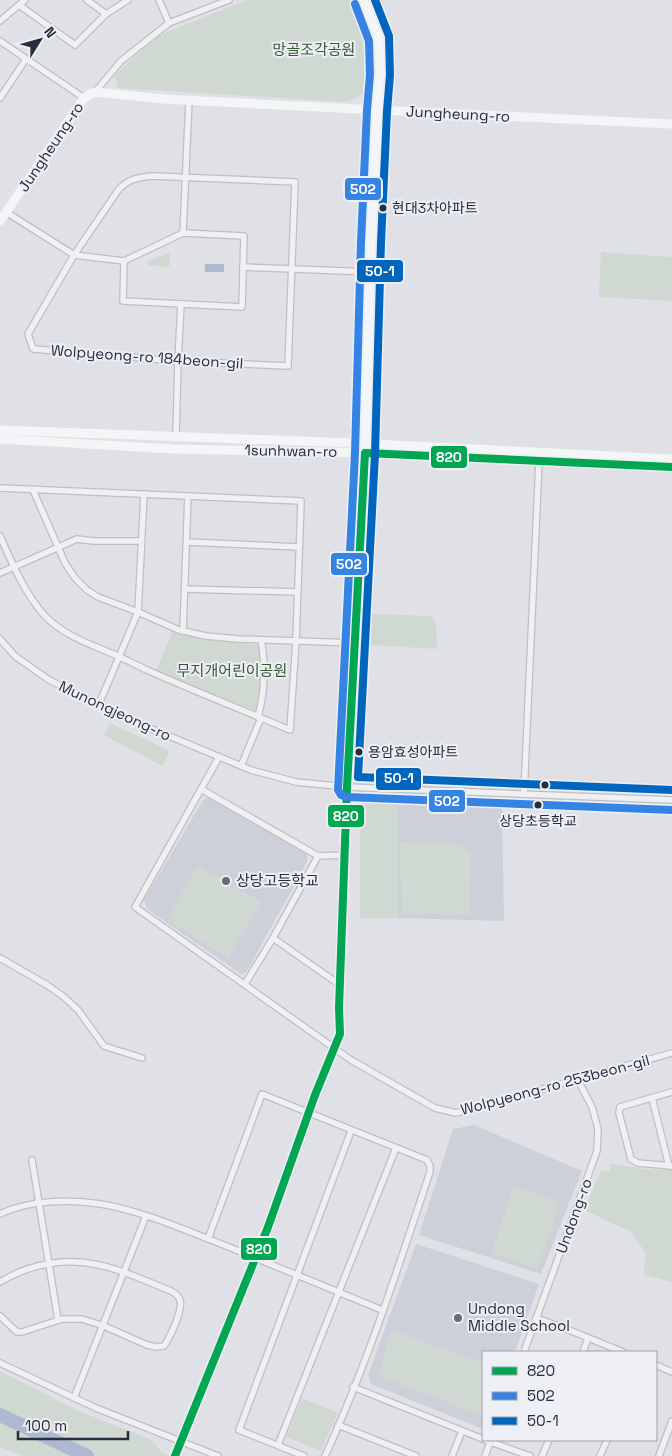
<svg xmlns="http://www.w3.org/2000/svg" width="672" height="1456" font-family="'Space Grotesk','Noto Sans KR',sans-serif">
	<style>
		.built { fill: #ced0d9 }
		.green { fill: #cfd9d1 }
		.water { fill: #aeb9d1 }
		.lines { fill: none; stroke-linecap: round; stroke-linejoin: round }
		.river { stroke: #aeb9d1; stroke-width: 14 }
		.street-casing { stroke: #bebfc4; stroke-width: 8 }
		.street { stroke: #f0f0f2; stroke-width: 5.5 }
		.secondary { stroke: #f4f5f6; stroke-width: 9 }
		.bus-1-casing { stroke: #edeff5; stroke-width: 11 }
		.bus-2-casing { stroke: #edeff5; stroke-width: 11 }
		.bus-3-casing { stroke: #edeff5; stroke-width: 11 }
		.bus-1 { stroke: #00a651; stroke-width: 8 }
		.bus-2 { stroke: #3584e4; stroke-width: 8 }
		.bus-3 { stroke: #0065bd; stroke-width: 8 }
		.bus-dot { fill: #272c3e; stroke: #edeff5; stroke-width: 2 }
		.poi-dot { fill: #686b79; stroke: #edeff5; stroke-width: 2 }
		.labels { text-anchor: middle; stroke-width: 4; stroke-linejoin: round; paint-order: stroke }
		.bus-label { font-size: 14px; fill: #272c3e; stroke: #edeff5; text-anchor: start }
		.park-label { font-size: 15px; fill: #355a35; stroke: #edeff5 }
		.street-label { font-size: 15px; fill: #272c3e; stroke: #edeff5 }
		.poi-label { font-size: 15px; fill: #272c3e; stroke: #edeff5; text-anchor: start }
		.line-badge { stroke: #edeff5; stroke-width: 2 }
		.badge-label { font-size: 14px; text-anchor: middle; font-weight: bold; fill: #fff }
	</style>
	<rect width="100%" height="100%" fill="#e0e1e6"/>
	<g class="built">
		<polygon points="210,796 307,854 307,862 246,973 241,974 147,909 144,900 203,800"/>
		<polygon points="397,801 502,806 504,921 398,918"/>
		<polygon points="474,1125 582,1171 541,1274 419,1235 453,1129"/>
		<polygon points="416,1244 539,1284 515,1352 483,1352 483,1429 371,1384 368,1375"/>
	</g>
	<g class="green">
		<polygon points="247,0 350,0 364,42 366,88 362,94 348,102 118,88 115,75 138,54 162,34"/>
		<polygon points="601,252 672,257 672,301 599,297"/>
		<polygon points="170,253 169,267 148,265 148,261"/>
		<polygon points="372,614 431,616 436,623 437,649 371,645"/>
		<path d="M173 631 193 637 218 641 258 645C263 669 260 687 257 711L156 671Z"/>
		<polygon points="110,723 170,751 162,766 104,735"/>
		<polygon points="360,800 397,801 398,918 360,918"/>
		<polygon points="400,842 461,845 471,856 470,915 402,914"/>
		<polygon points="198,866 261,902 228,958 167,920"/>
		<polygon points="609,1163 646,1169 672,1170 672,1282 644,1275 645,1252 631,1232 584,1210 601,1171 610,1171"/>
		<polygon points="514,1186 560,1203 537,1269 492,1252"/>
		<polygon points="392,1330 483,1363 483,1416 378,1375"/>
		<polygon points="0,1371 79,1411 152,1440 161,1452 170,1456 23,1456 0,1447"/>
		<polygon points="302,1398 338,1413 321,1451 286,1437"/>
	</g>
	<rect class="water" x="205" y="264" width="19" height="8"/>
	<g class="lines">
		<polyline class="river" points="0,1415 87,1456"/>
		<defs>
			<g id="street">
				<polyline points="87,0 106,14"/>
				<polyline points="159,0 169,23"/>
				<polyline points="19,5 75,45 106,14 128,0"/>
				<polyline points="0,21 25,0"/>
				<polyline points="0,41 84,98"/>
				<polyline points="95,92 121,61 169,23 229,0"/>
				<polyline points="0,98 26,59"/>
				<path d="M153 176 295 182 288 366 178 361 33 349 28 334 74 255 119 189C129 179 139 177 153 176Z"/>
				<polyline points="6,212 74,255 124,261"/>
				<polygon points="183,233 244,236 242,307 123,301 124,261"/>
				<polyline points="183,233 189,100"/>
				<polyline points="243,267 370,272"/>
				<polyline points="176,436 178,361 181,304"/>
				<path d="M0 488 301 501 296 641 290 730C243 710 194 691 147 670 138 666 129 661 120 657 93 645 65 637 44 615 24 592 12 563 0 536"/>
				<polyline points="33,490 65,563 75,578 87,590 98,597 138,612 179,630 206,636 238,639 355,643"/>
				<polyline points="187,542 299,547"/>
				<polyline points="0,573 77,539 93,541 141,541"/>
				<polyline points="185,589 298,592"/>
				<polyline points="183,631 188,496"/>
				<polyline points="0,639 15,656 49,680 133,721 251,770 296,782 347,787 672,800"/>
				<polyline points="99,704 138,612 144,494"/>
				<path d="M258 717C265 691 266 666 261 640"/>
				<polyline points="219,757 135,907 351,1060 435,1108 456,1113 672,1053"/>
				<polyline points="241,766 261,718"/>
				<polyline points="201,789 318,856"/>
				<polyline points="524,794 539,461"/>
				<polyline points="273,938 340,985"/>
				<polyline points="0,958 47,985 64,997 78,1010 104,1046 142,1058"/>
				<polyline points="245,984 273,938 318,856 345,855"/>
				<polyline points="672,1092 620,1107 619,1113 631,1159 638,1163 672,1166"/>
				<polyline points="652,1098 669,1166"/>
				<polyline points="32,1160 58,1320"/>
				<path d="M0 1214C29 1200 70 1199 101 1204 142 1211 185 1230 224 1245 277 1267 329 1288 382 1310"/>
				<path d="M208 1239 262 1094 427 1160 430 1166V1172C398 1268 367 1365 325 1456"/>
				<path d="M0 1282C30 1264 65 1257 99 1265 124 1270 148 1282 171 1291 175 1293 178 1295 180 1300 183 1311 170 1337 164 1346L156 1347 147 1345 104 1326 82 1319H62L22 1332H17L0 1316"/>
				<polyline points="536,1318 564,1328 623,1352"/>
				<polyline points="524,1352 597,1151 598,1129 592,1107 578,1080"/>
				<polyline points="583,1352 588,1338"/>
				<polyline points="0,1363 96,1408 218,1456"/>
				<polyline points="656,1365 672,1372"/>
				<polyline points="353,1387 483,1439"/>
				<polyline points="74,1398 146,1216"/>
				<polyline points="338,1425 416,1456"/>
				<polyline points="485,1440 530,1456"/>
				<polyline points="278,1445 396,1148"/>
				<polyline points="175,1456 268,1227 315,1095 340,1034 339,1008 347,787 365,453"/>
				<polyline points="304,1456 239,1430 351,1131"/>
				<polyline points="452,1456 462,1431"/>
				<polyline points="485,1456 491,1440"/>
				<polyline points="542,1456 549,1440"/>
				<polyline points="600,1456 607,1440"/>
				<polyline points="659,1456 672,1421"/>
			</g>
		</defs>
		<use href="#street" class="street-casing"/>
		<use href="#street" class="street"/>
		<g class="secondary">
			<polyline points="364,0 379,39 380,75 377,110 371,242 365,448"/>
			<polyline points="0,221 84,98 95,92 164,99 377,110 672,124"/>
			<polyline points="0,430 353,443 672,459"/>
			<polyline points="0,439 173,449 365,453 672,467"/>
		</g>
		<defs>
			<polyline id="bus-1" points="175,1456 268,1227 315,1095 340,1034 339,1008 347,787 365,453 672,467"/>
			<polyline id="bus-2" points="355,4 369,41 370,75 367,110 361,242 355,453 338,790 341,795 347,797 672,810"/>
			<polyline id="bus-3" points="375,0 389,36 390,75 387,111 381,242 375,454 358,777 672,790"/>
		</defs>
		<use href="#bus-1" class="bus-1-casing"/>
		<use href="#bus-2" class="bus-2-casing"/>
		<use href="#bus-3" class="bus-3-casing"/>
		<use href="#bus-1" class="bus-1"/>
		<use href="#bus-2" class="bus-2"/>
		<use href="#bus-3" class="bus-3"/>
	</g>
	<g class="bus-dot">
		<circle cx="383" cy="208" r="4.5"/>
		<circle cx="359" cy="752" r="4.5"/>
		<circle cx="545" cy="785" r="4.5"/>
		<circle cx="538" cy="805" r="4.5"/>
	</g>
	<g class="poi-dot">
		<circle cx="226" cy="881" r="5"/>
		<circle cx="458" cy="1318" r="5"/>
	</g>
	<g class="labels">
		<g class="bus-label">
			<text x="392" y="213">현대3차아파트</text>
			<text x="368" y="757">용암효성아파트</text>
			<text x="538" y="826" text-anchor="middle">상당초등학교</text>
		</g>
		<g class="park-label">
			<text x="314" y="55">망골조각공원</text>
			<text x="232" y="676">무지개어린이공원</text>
		</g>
		<g class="street-label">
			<text transform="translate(458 114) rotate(3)" y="5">Jungheung-ro</text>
			<text transform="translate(51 147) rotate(-56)" y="5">Jungheung-ro</text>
			<text transform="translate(147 357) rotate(4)" y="5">Wolpyeong-ro 184beon-gil</text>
			<text transform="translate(291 451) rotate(1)" y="5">1sunhwan-ro</text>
			<text transform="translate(115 711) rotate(25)" y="5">Munongjeong-ro</text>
			<text transform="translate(555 1085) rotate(-15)" y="5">Wolpyeong-ro 253beon-gil</text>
			<text transform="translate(574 1216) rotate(-70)" y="5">Undong-ro</text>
		</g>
		<g class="poi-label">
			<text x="236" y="886">상당고등학교</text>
			<text x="468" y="1314">Undong<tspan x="468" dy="17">Middle School</tspan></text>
		</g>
	</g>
	<g class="line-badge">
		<rect x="344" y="177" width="38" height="24" rx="5" fill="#3584e4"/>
		<rect x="356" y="259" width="48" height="24" rx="5" fill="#0065bd"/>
		<rect x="430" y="445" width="38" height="24" rx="5" fill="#00a651"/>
		<rect x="330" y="552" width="38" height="24" rx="5" fill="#3584e4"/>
		<rect x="375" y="767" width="47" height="24" rx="5" fill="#0065bd"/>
		<rect x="428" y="789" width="38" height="24" rx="5" fill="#3584e4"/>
		<rect x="327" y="804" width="38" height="24" rx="5" fill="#00a651"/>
		<rect x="240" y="1237" width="38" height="24" rx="5" fill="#00a651"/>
	</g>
	<g class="badge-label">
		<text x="363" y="194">502</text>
		<text x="380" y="276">50-1</text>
		<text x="449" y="462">820</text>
		<text x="349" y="569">502</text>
		<text x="399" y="783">50-1</text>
		<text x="447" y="806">502</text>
		<text x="346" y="821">820</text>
		<text x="259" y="1254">820</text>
	</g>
	<rect x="482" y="1351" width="175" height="90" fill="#edeff5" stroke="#9ea1ac"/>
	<rect x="492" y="1367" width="25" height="8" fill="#00a651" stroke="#9ea1ac"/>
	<text x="527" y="1376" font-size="15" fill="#272c3e">820</text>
	<rect x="492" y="1392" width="25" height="8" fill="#3584e4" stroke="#9ea1ac"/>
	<text x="527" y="1401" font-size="15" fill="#272c3e">502</text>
	<rect x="492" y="1417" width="25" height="8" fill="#0065bd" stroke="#9ea1ac"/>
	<text x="527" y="1426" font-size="15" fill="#272c3e">50-1</text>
	<g transform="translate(40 40) rotate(53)" stroke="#edeff5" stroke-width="4" paint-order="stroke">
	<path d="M0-4L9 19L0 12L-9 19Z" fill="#272c3e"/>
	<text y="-8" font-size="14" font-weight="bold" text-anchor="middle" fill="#272c3e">N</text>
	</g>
	<path d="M18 1431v8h110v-8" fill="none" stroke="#272c3e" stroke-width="2.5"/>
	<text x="25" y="1431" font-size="15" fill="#272c3e" stroke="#edeff5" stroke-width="4" paint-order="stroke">100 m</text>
</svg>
